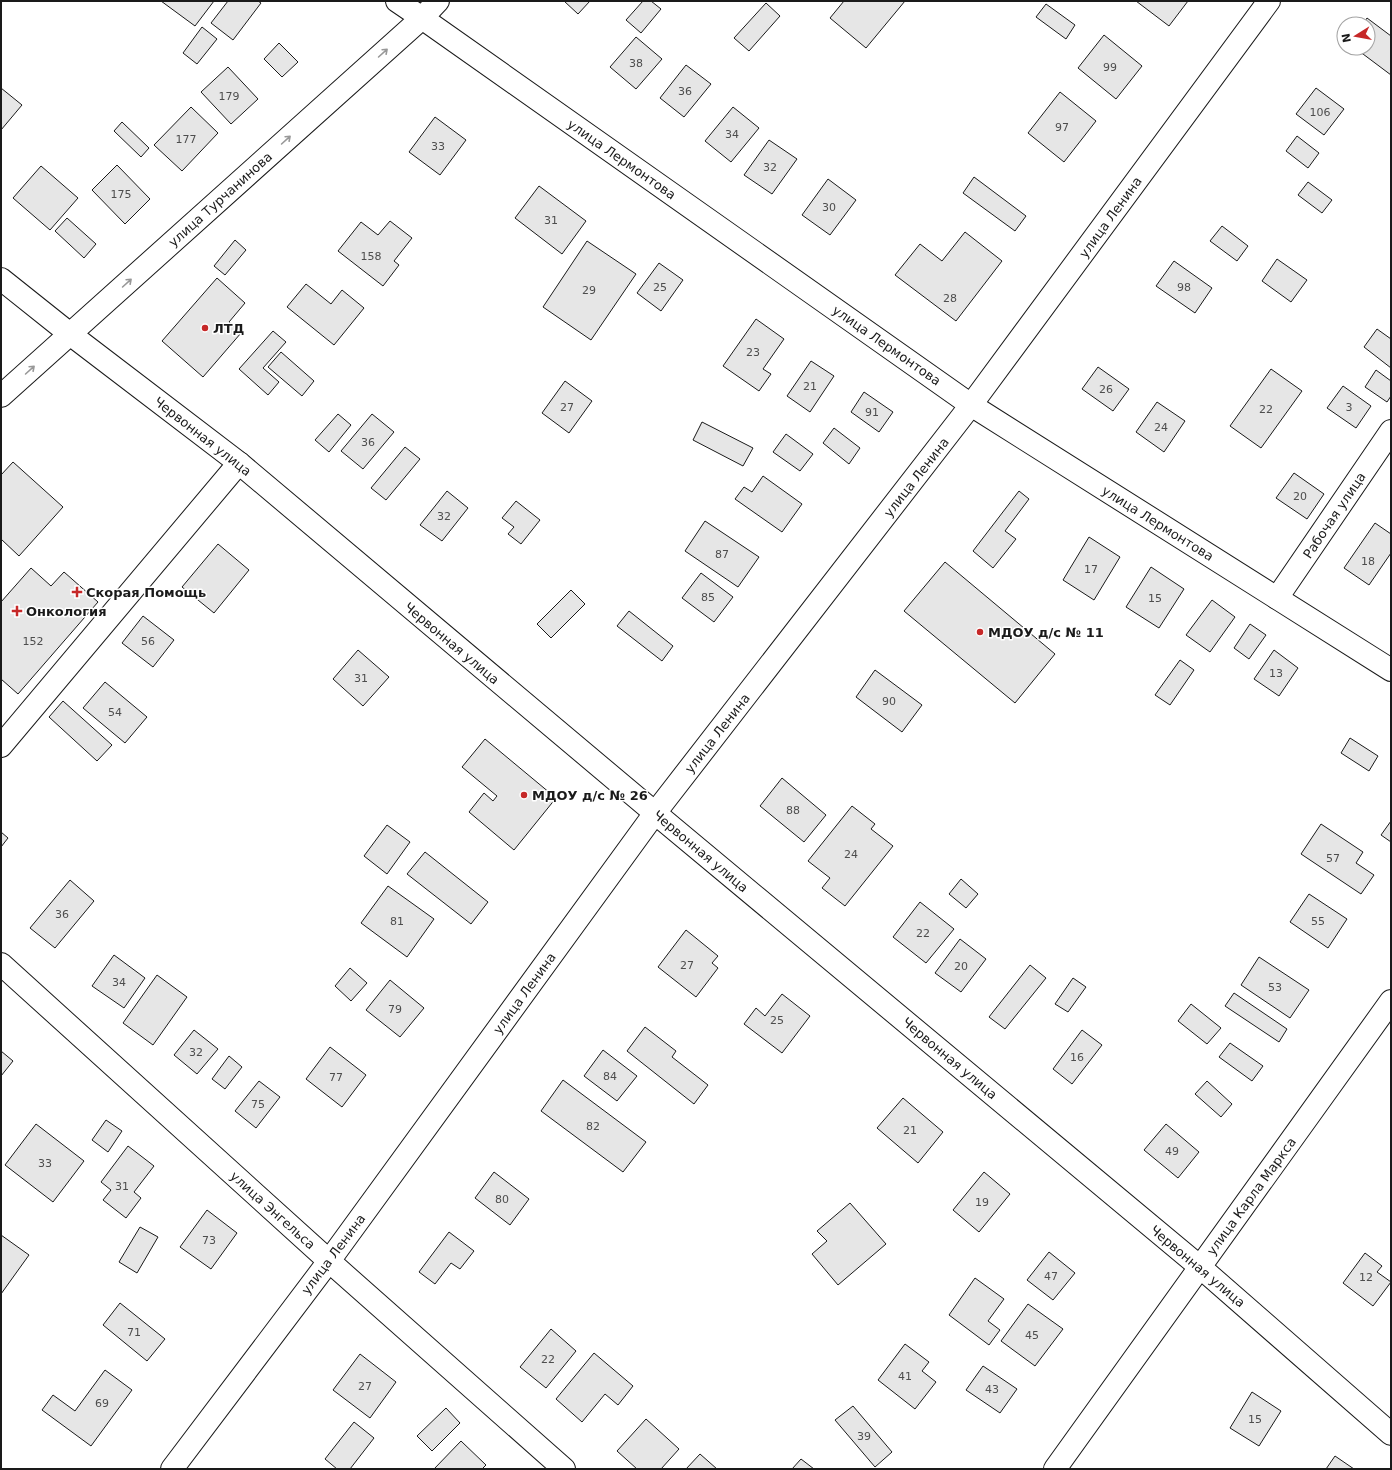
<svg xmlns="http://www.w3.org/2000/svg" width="1392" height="1470" font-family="'DejaVu Sans',sans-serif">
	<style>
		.building { fill: #e6e6e6; stroke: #1a1a1a }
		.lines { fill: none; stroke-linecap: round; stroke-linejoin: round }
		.minor-casing { stroke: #1a1a1a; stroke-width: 24 }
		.tertiary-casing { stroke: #1a1a1a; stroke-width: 24 }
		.minor { stroke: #fff; stroke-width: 22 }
		.tertiary { stroke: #fff; stroke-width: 22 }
		.oneway { stroke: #989898 }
		.poi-dot { fill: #c62828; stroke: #fff; stroke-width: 1.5 }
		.labels { text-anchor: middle; stroke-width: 3; stroke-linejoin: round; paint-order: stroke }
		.number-label { font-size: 11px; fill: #4d4d4d }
		.street-label { font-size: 13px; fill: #1a1a1a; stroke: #fff }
		.poi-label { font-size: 13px; font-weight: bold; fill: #1a1a1a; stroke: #fff; text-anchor: start }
	</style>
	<rect width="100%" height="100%" fill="#fff"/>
	<g class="building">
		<polygon points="161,1 214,1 195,26"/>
		<polygon points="228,1 258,1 261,3 233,40 211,23"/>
		<polygon points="564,1 590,1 578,14"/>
		<polygon points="643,1 651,1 661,9 641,33 626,20"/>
		<polygon points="844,1 905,1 866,48 830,18"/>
		<polygon points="1136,1 1188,1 1169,26"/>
		<polygon points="766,3 780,16 749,51 734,38"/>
		<polygon points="1046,4 1075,25 1066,39 1036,17"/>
		<polygon points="1367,18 1391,36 1391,75 1355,48 1368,48 1368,24 1363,24"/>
		<polygon points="202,27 217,39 197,64 183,53"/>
		<polygon points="1104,35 1142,66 1116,99 1078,68"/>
		<polygon points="636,37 662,59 636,89 610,67"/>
		<polygon points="279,43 298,62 282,77 264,59"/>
		<polygon points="686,65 711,84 684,117 660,98"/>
		<polygon points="228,67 258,99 231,124 201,92"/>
		<polygon points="1,88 22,105 1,130"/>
		<polygon points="1316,88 1344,109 1324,135 1296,114"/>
		<polygon points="1060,92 1096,121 1064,162 1028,133"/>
		<polygon points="191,107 218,133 182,171 154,145"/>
		<polygon points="733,107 759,128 731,162 705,141"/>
		<polygon points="435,117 466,140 440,175 409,152"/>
		<polygon points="122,122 149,148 141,157 114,131"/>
		<polygon points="1297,136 1319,153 1308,168 1286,151"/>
		<polygon points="769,140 797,159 772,194 744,175"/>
		<polygon points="117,165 150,199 125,224 92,190"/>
		<polygon points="41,166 78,198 50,230 13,198"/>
		<polygon points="974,177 1026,216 1015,231 963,193"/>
		<polygon points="828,179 856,200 830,235 802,215"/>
		<polygon points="1308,182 1332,200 1322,213 1298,195"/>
		<polygon points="539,186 586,221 562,254 515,218"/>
		<polygon points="67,218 96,244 84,258 55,231"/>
		<polygon points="390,221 412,238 394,261 399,265 383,286 338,251 361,222 378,235"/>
		<polygon points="1222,226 1248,246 1237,261 1210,241"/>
		<polygon points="965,232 1002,261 956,321 895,275 920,244 942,261"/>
		<polygon points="235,240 246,250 225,275 214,266"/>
		<polygon points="587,241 636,274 591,340 543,307"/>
		<polygon points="1277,259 1307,280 1291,302 1262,281"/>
		<polygon points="1174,261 1212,288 1195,313 1156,286"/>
		<polygon points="659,263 683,280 661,311 637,293"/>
		<polygon points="217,278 245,303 229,322 241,333 203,377 162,341"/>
		<polygon points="306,284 331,304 342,290 364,308 334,345 287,307"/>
		<polygon points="756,319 784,339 763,369 771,374 759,391 723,366"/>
		<polygon points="1377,329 1391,339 1391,368 1364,347"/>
		<polygon points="273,331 286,342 263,368 279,382 268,395 239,369"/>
		<polygon points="281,352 314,381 302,396 268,367"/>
		<polygon points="811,361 834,376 810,412 787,396"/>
		<polygon points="1098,367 1129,389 1113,411 1082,389"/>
		<polygon points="1271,369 1302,391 1261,448 1230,426"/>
		<polygon points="1376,370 1391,381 1391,396 1387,402 1365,387"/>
		<polygon points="565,381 592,401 569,433 542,413"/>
		<polygon points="1343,386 1371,406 1356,428 1327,408"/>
		<polygon points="864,392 893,412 879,432 851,412"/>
		<polygon points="1157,402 1185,421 1164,452 1136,432"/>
		<polygon points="338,414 351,425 329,452 315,440"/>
		<polygon points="372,414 394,432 363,469 341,451"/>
		<polygon points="702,422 753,448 743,466 693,440"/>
		<polygon points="834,428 860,448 849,464 823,443"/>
		<polygon points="786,434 813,454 800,471 773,452"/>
		<polygon points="405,447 420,459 386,500 371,488"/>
		<polygon points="13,462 63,507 19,556 1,539 1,475"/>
		<polygon points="1294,473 1324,494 1307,519 1276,498"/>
		<polygon points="763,476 802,504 782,532 735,499 744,487 752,492"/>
		<polygon points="447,491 468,508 442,541 420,525"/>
		<polygon points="1019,491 1029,499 1005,531 1016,539 993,568 973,551"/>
		<polygon points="516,501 540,520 521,544 508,534 514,527 502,518"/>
		<polygon points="705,521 759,557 738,587 685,551"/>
		<polygon points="1375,523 1391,534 1391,553 1369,585 1344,568"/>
		<polygon points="1089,537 1120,557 1094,600 1063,580"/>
		<polygon points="218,544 249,570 214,613 182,587"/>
		<polygon points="945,562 1055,654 1015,703 904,611"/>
		<polygon points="1151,567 1184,589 1159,628 1126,607"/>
		<polygon points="31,568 51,586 64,572 98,602 18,694 1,679 1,602"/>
		<polygon points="701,573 733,597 714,622 682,598"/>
		<polygon points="571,590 585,604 551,638 537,624"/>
		<polygon points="1212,600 1235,617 1210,652 1186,635"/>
		<polygon points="629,611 673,646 662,661 617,626"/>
		<polygon points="143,616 174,640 153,667 122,643"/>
		<polygon points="1250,624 1266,635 1249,659 1234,648"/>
		<polygon points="358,650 389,677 363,706 333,679"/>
		<polygon points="1274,650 1298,668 1279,696 1254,679"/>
		<polygon points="1180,660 1194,670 1170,705 1155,695"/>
		<polygon points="875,670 922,705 902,732 856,697"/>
		<polygon points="105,682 147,717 125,743 83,708"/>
		<polygon points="63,701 112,745 97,761 49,717"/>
		<polygon points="1350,738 1378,756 1369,771 1341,753"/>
		<polygon points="485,739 556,798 514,850 469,812 484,793 493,801 497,796 462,767"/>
		<polygon points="782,778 826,815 804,842 760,806"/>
		<polygon points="852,806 875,824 871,829 893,846 845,906 822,888 830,878 808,861"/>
		<polygon points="1391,821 1391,842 1381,835"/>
		<polygon points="1321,824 1363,852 1356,863 1374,875 1361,894 1301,854"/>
		<polygon points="387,825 410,842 387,874 364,856"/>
		<polygon points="1,832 8,838 1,847"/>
		<polygon points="425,852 488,902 471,924 407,874"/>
		<polygon points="961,879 978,894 966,908 949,894"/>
		<polygon points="70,880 94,901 55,948 30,928"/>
		<polygon points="388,886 434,919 407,957 361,923"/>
		<polygon points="1309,894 1347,919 1328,948 1290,922"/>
		<polygon points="920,902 954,929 926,963 893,937"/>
		<polygon points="686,930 718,956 712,963 718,968 696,997 658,967"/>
		<polygon points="960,939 986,959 961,992 935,973"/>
		<polygon points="114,955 145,978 124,1008 92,986"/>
		<polygon points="1259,957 1309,990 1290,1018 1241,985"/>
		<polygon points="1030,965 1046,978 1005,1029 989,1017"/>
		<polygon points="350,968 367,983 351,1001 335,986"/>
		<polygon points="157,975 187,997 153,1045 123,1023"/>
		<polygon points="1073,978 1086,987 1068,1012 1055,1004"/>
		<polygon points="390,980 424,1008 400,1037 366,1010"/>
		<polygon points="1234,993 1287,1029 1279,1042 1225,1006"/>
		<polygon points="782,994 810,1016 782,1053 744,1024 756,1008 765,1016"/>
		<polygon points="1191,1004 1221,1028 1207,1044 1178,1021"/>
		<polygon points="645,1027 676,1051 672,1057 708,1085 694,1104 627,1051"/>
		<polygon points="194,1030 218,1049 197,1074 174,1055"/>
		<polygon points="1082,1030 1102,1045 1072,1084 1053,1069"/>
		<polygon points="1230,1043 1263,1066 1252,1081 1219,1057"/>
		<polygon points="330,1047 366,1075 342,1107 306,1079"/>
		<polygon points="603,1050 637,1076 617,1101 584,1076"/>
		<polygon points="1,1051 13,1061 1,1076"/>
		<polygon points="229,1056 242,1067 225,1089 212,1079"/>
		<polygon points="563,1080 646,1142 623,1172 541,1111"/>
		<polygon points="259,1081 280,1097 256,1128 235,1111"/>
		<polygon points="1207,1081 1232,1104 1221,1117 1195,1094"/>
		<polygon points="903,1098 943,1132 918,1163 877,1128"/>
		<polygon points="106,1120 122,1131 108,1152 92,1140"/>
		<polygon points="36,1124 84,1161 53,1202 5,1165"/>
		<polygon points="1166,1124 1199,1152 1178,1178 1144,1150"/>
		<polygon points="128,1146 154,1166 134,1192 141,1198 126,1218 103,1200 111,1190 101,1182"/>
		<polygon points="494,1172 529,1199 510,1225 475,1198"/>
		<polygon points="984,1172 1010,1194 979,1232 953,1210"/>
		<polygon points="850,1203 886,1244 838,1285 812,1254 827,1241 817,1231"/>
		<polygon points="207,1210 237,1233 211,1269 180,1247"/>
		<polygon points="140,1227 158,1237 137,1273 119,1262"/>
		<polygon points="449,1232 474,1251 460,1269 451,1263 435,1284 419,1272"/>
		<polygon points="1,1235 29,1255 1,1294"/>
		<polygon points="1049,1252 1075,1273 1053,1300 1027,1280"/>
		<polygon points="1365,1253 1382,1266 1377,1272 1391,1282 1373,1306 1343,1283"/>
		<polygon points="975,1278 1004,1299 988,1321 1000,1330 989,1345 949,1315"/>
		<polygon points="120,1303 165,1339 147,1361 103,1325"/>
		<polygon points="1028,1304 1063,1329 1035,1366 1001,1341"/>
		<polygon points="551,1329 576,1351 546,1388 520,1367"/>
		<polygon points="905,1344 929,1362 922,1371 936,1382 915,1409 878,1380"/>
		<polygon points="594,1353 633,1386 618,1405 605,1394 582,1422 556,1399"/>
		<polygon points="360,1354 396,1382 370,1418 333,1390"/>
		<polygon points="983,1366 1017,1389 1000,1413 966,1390"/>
		<polygon points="105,1370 132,1390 91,1446 42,1410 53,1395 75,1411"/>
		<polygon points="1252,1392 1281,1411 1259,1446 1230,1428"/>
		<polygon points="853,1406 892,1452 875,1467 835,1420"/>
		<polygon points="446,1408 460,1423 432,1451 417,1436"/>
		<polygon points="646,1419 679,1449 661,1469 637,1469 617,1451"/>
		<polygon points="354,1422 374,1438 350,1469 337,1469 325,1459"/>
		<polygon points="461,1441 486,1465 482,1469 434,1469"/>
		<polygon points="700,1454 717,1469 686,1469"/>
		<polygon points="1335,1456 1354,1469 1326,1469"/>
		<polygon points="801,1459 814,1469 792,1469"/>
	</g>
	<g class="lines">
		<defs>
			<g id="minor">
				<polyline points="397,1 422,18 971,405 1391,670"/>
				<polyline points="1,279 70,334 239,463 655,813 1200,1267 1391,1434"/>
				<polyline points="1277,598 1391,431"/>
				<polyline points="1,746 239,463"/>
				<polyline points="1,964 329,1261 564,1469"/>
				<polyline points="172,1469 329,1261 655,813 971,405 1269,1"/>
				<polyline points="1055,1469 1391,1001"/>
			</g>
			<polyline id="tertiary" points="1,396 422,18 438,1"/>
		</defs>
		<use href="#minor" class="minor-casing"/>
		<use href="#tertiary" class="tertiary-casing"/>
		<use href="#minor" class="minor"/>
		<use href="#tertiary" class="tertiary"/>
	</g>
	<defs><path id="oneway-shaft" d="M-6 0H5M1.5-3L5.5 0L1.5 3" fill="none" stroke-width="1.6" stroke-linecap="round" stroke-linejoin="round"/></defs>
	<g class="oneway">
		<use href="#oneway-shaft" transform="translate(383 53) rotate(-42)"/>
		<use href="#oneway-shaft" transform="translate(286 140) rotate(-42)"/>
		<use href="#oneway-shaft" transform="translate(127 283) rotate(-42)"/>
		<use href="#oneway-shaft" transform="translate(30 370) rotate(-42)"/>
	</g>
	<g class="poi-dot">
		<circle cx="205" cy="328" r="4"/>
		<path d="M75 586h4v4h4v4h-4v4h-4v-4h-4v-4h4z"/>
		<path d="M15 605h4v4h4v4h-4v4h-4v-4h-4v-4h4z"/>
		<circle cx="980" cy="632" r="4"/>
		<circle cx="524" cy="795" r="4"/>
	</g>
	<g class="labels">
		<g class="number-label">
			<text x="636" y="67">38</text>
			<text x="1110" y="71">99</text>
			<text x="685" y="95">36</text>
			<text x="229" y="100">179</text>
			<text x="1320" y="116">106</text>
			<text x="1062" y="131">97</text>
			<text x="732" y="138">34</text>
			<text x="186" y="143">177</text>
			<text x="438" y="150">33</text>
			<text x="770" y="171">32</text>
			<text x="121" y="198">175</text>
			<text x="829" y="211">30</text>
			<text x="551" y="224">31</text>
			<text x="371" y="260">158</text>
			<text x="660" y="291">25</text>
			<text x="1184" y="291">98</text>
			<text x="589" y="294">29</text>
			<text x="950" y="302">28</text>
			<text x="753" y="356">23</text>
			<text x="810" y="390">21</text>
			<text x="1106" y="393">26</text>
			<text x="567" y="411">27</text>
			<text x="1349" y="411">3</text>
			<text x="1266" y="413">22</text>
			<text x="872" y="416">91</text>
			<text x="1161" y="431">24</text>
			<text x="368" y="446">36</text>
			<text x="1300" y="500">20</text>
			<text x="444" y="520">32</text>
			<text x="722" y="558">87</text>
			<text x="1368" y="565">18</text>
			<text x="1091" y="573">17</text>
			<text x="708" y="601">85</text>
			<text x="1155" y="602">15</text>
			<text x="33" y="645">152</text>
			<text x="148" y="645">56</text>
			<text x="1276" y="677">13</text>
			<text x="361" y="682">31</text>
			<text x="889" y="705">90</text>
			<text x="115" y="716">54</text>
			<text x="793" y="814">88</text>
			<text x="851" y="858">24</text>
			<text x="1333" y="862">57</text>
			<text x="62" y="918">36</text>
			<text x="397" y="925">81</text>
			<text x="1318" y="925">55</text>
			<text x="923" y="937">22</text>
			<text x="687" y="969">27</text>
			<text x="961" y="970">20</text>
			<text x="119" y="986">34</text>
			<text x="1275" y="991">53</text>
			<text x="395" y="1013">79</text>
			<text x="777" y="1024">25</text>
			<text x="196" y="1056">32</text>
			<text x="1077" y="1061">16</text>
			<text x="610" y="1080">84</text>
			<text x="336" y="1081">77</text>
			<text x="258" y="1108">75</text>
			<text x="593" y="1130">82</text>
			<text x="910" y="1134">21</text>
			<text x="1172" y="1155">49</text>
			<text x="45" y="1167">33</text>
			<text x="122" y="1190">31</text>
			<text x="502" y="1203">80</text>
			<text x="982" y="1206">19</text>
			<text x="209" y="1244">73</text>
			<text x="1051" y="1280">47</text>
			<text x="1366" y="1281">12</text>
			<text x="134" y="1336">71</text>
			<text x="1032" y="1339">45</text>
			<text x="548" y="1363">22</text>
			<text x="905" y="1380">41</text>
			<text x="365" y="1390">27</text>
			<text x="992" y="1393">43</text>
			<text x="102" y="1407">69</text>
			<text x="1255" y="1423">15</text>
			<text x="864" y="1440">39</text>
		</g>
		<g class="street-label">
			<text transform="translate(622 159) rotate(35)" y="5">улица Лермонтова</text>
			<text transform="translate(220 199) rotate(-42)" y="5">улица Турчанинова</text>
			<text transform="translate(1110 217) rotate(-54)" y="5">улица Ленина</text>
			<text transform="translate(887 345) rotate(35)" y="5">улица Лермонтова</text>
			<text transform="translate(203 436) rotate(38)" y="5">Червонная улица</text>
			<text transform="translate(916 477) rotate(-52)" y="5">улица Ленина</text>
			<text transform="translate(1334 515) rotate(-56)" y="5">Рабочая улица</text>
			<text transform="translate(1158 523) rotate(32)" y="5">улица Лермонтова</text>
			<text transform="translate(452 643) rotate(40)" y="5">Червонная улица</text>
			<text transform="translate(717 733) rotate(-52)" y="5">улица Ленина</text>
			<text transform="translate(701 851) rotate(40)" y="5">Червонная улица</text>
			<text transform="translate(524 993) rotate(-54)" y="5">улица Ленина</text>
			<text transform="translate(950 1058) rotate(40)" y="5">Червонная улица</text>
			<text transform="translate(1251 1196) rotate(-54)" y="5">улица Карла Маркса</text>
			<text transform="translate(273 1210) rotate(42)" y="5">улица Энгельса</text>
			<text transform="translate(333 1254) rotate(-53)" y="5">улица Ленина</text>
			<text transform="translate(1198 1266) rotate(40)" y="5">Червонная улица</text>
		</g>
		<g class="poi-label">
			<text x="213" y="333">ЛТД</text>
			<text x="86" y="597">Скорая Помощь</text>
			<text x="26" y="616">Онкология</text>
			<text x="988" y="637">МДОУ д/с № 11</text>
			<text x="532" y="800">МДОУ д/с № 26</text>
		</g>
	</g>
	<rect width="1392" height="1470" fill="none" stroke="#1a1a1a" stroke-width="4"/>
	<g transform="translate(1356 36) rotate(259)"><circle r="19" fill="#ffffff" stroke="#a3a3a3"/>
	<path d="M0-3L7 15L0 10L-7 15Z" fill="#c62828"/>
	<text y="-6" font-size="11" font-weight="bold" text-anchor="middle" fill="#1a1a1a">N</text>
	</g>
</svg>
